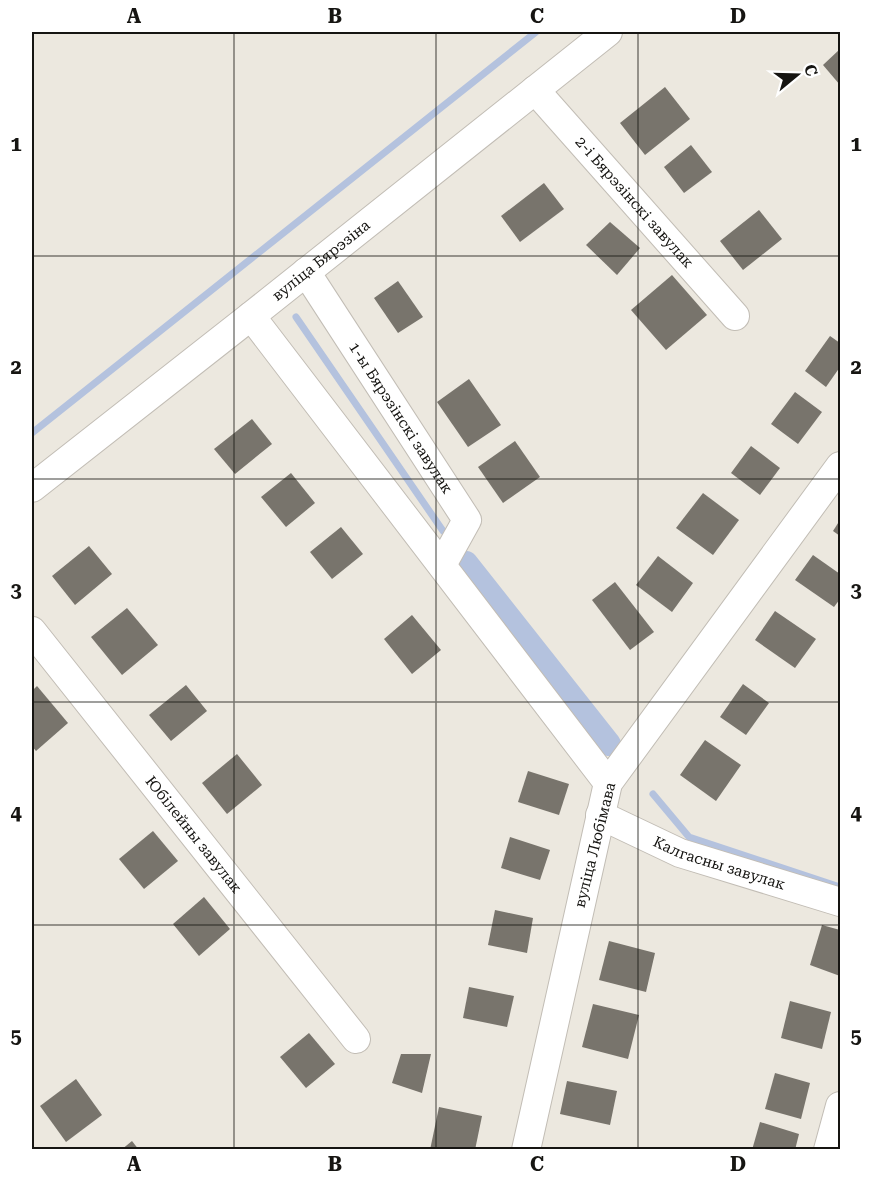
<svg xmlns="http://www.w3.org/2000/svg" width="872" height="1181" font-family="'Roboto Serif',serif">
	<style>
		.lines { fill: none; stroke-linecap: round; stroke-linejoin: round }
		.stream { stroke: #b4c2de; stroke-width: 7 }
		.canal { stroke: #b4c2de; stroke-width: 24 }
		.building { fill: #78746c }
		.minor-casing { stroke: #c2bdb5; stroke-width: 30 }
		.minor { stroke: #fff; stroke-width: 28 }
		.grid { fill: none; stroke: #161512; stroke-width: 1.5; stroke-opacity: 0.55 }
		.labels { text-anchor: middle; stroke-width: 5; stroke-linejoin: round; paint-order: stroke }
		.street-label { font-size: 15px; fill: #161512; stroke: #fff }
		.neatline { fill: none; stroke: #161512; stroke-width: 2 }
		.grid-label { font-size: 20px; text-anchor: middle; font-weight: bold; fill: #161512 }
	</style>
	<rect width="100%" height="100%" fill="#ece8df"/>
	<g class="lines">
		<g class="stream">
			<polyline points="296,317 443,531"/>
			<polyline points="32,433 536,32"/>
			<polyline points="653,794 689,837 840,887"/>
		</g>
		<polyline class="canal" points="466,563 609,744"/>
	</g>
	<g class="building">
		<polygon points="840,49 840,85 823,65"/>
		<polygon points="665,87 690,119 645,155 620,123"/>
		<polygon points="691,145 712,172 684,193 664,167"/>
		<polygon points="544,183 564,209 520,242 501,216"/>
		<polygon points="759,210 782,239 743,270 720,241"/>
		<polygon points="610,222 640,248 617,275 586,245"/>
		<polygon points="672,275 707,315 666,350 631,310"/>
		<polygon points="398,281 423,317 398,333 374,298"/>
		<polygon points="830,336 840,343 840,367 826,387 805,371"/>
		<polygon points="469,379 501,425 468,447 437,402"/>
		<polygon points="795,392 822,412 798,444 771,424"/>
		<polygon points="252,419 272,444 235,474 214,449"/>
		<polygon points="515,441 540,477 503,503 478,467"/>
		<polygon points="751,446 780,468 760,495 731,473"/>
		<polygon points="291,473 315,503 286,527 261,497"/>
		<polygon points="703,493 739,520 713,555 676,528"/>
		<polygon points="840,520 840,536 833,531"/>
		<polygon points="341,527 363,554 332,579 310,552"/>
		<polygon points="89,546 112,574 75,605 52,576"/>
		<polygon points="813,555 840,574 840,599 834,607 795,580"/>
		<polygon points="658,556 693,583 672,612 636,585"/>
		<polygon points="615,582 654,632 630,650 592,600"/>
		<polygon points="127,608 158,645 122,675 91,637"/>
		<polygon points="775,611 816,639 795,668 755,640"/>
		<polygon points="412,615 441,650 412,674 384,639"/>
		<polygon points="743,684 769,703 746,735 720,717"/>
		<polygon points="186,685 207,711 171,741 149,715"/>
		<polygon points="37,686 68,723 36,751 32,746 32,691"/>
		<polygon points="705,740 741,765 716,801 680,775"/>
		<polygon points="237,754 262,785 227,814 202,783"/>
		<polygon points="528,771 569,784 559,815 518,802"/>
		<polygon points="153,831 178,861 144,889 119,859"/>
		<polygon points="510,837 550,850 540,880 501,868"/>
		<polygon points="204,897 230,929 199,956 173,924"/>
		<polygon points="495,910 533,918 527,953 488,945"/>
		<polygon points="822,925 840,930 840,976 810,965"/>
		<polygon points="609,941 655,953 646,992 599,980"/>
		<polygon points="469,987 514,996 507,1027 463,1018"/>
		<polygon points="790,1001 831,1012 822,1049 781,1038"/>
		<polygon points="593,1004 639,1015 628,1059 582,1047"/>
		<polygon points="309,1033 335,1064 306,1088 280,1057"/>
		<polygon points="401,1054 431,1054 422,1093 392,1083"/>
		<polygon points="775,1073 810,1083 801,1119 765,1109"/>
		<polygon points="76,1079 102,1115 66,1142 40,1106"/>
		<polygon points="567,1081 617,1091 610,1125 560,1114"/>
		<polygon points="439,1107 482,1116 475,1150 430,1150"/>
		<polygon points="760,1122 799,1134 795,1150 752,1150"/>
		<polygon points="132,1141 139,1150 121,1150"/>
	</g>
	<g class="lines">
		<defs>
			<g id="minor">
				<path id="s1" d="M535 90 735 316"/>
				<path id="s2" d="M306 272 467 520 442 565"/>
				<polyline points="251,316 608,783"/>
				<path id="s3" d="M32 488 251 316 608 32"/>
				<path id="s4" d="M32 631 356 1039"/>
				<path id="s5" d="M600 815 680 853 840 902"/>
				<polyline points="526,1150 608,783 840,466"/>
				<polyline points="828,1150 840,1106"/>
			</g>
		</defs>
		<use href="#minor" class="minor-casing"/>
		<use href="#minor" class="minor"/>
	</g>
	<path class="grid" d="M234 32V1150M436 32V1150M638 32V1150M32 256H840M32 479H840M32 702H840M32 925H840"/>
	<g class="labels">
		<g class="street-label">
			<text dy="5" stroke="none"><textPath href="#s1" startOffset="150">2-і Бярэзінскі завулак</textPath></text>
			<text dy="5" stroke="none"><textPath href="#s3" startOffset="368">вуліца Бярэзіна</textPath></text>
			<text dy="5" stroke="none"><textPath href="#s2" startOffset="174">1-ы Бярэзінскі завулак</textPath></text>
			<text dy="5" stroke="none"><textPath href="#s4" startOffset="260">Юбілейны завулак</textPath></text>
			<text transform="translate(595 845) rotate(-76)" y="5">вуліца Любімава</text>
			<text dy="5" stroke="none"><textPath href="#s5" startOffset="129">Калгасны завулак</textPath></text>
		</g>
	</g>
	<rect width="872" height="1181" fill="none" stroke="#ffffff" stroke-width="66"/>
	<g transform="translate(797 75) rotate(71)" stroke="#ffffff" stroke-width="4.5" paint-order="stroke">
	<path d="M0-4.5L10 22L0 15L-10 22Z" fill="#161512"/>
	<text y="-9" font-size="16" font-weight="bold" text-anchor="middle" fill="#161512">С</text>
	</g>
	<rect x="33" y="33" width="806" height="1115" class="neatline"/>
	<g class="grid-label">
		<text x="134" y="23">A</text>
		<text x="335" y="23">B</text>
		<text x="537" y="23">C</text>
		<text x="738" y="23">D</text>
		<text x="16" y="151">1</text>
		<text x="856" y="151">1</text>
		<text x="16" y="374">2</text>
		<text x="856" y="374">2</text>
		<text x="16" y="597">3</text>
		<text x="856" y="597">3</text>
		<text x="16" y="820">4</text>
		<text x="856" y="820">4</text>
		<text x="16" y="1043">5</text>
		<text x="856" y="1043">5</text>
		<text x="134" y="1171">A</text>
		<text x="335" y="1171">B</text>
		<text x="537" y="1171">C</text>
		<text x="738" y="1171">D</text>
	</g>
</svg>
